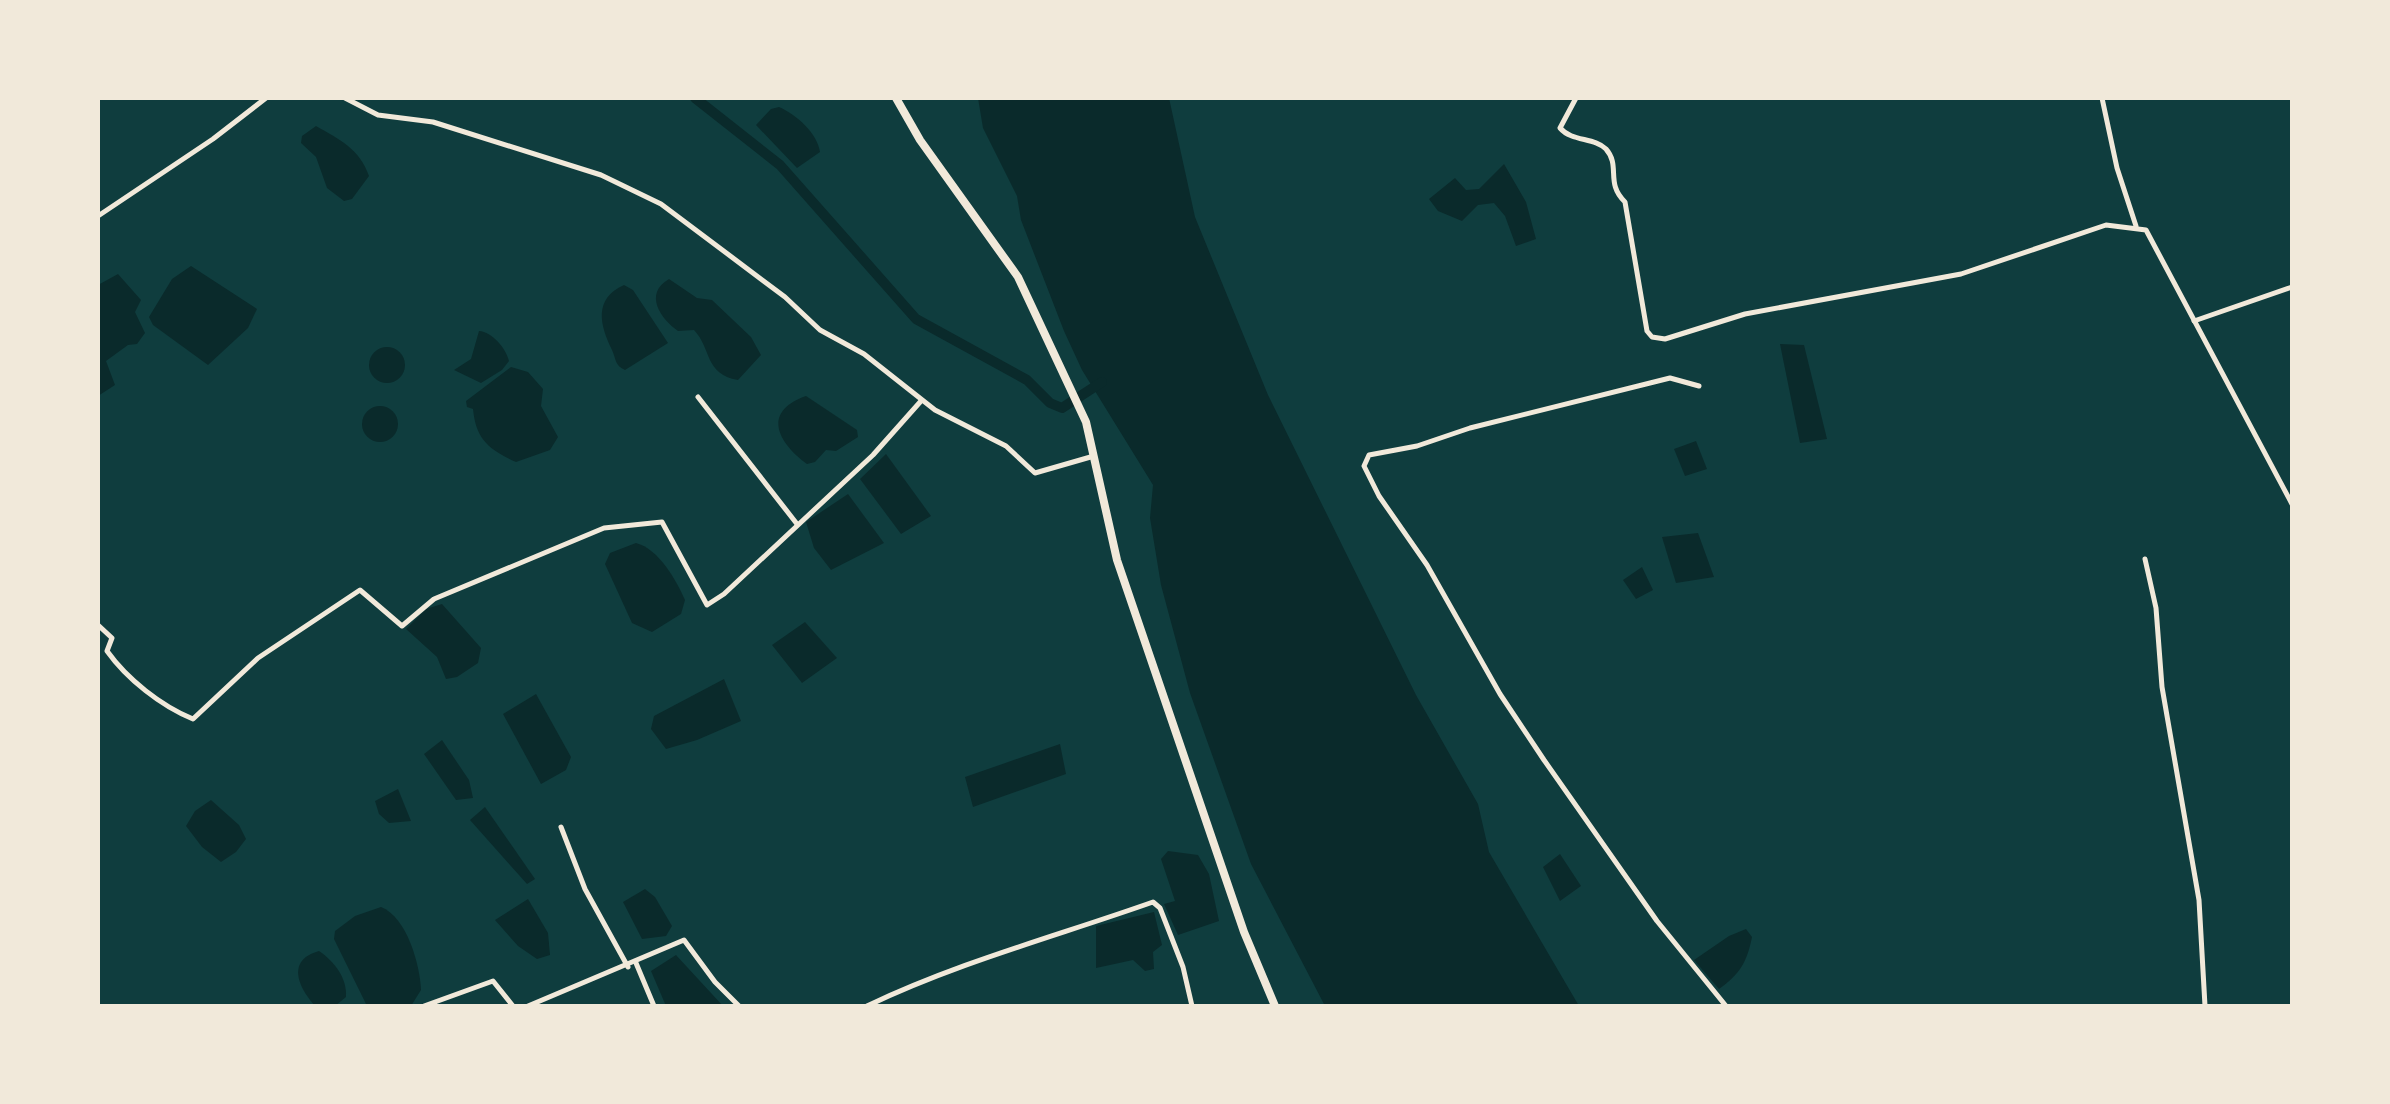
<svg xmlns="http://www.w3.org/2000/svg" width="2390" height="1104" font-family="'Sofia Sans Condensed',sans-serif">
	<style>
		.water { fill: #0a2a2b }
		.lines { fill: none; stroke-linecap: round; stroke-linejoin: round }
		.canal { stroke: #0a2a2b; stroke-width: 10 }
		.minor { stroke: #f1e9da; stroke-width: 5 }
		.secondary { stroke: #f1e9da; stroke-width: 8 }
	</style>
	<rect width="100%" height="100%" fill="#0f3d3e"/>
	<g class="water">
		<polygon points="978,98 1169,98 1195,217 1268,395 1416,695 1478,804 1489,852 1579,1006 1325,1006 1251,864 1190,693 1161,585 1150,518 1153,485 1082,370 1064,331 1021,220 1017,196 983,128"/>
		<path d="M779 107C797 115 817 133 820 152L797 168 756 125 771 109Z"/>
		<path d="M316 126C339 139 360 149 369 176L352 199 344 201 327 188 316 157 301 143 302 136Z"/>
		<polygon points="1504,164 1526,202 1536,239 1516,246 1505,216 1494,203 1478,205 1462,221 1438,211 1429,199 1455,178 1466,190 1479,189"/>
		<polygon points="191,266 257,309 248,328 208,365 153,325 149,317 172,279"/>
		<polygon points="118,274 141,300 135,312 145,333 137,344 128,345 106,361 115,385 98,396 98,285"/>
		<path d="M669 279 697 298 712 300 751 337 761 355 738 380C704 374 712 349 694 330L678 331C661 319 643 294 669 279Z"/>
		<path d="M624 285 633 290 668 343 625 370C615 366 616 359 612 350 600 325 593 299 624 285Z"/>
		<path d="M479 331C492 332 506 348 509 361L502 370 481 383 454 370 471 359Z"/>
		<polygon points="1780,344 1804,345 1827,439 1800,443"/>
		<circle cx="387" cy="365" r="18"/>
		<path d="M511 367 528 372 543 389 541 406 558 437 550 450 516 462C488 449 476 439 473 409L467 407 466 401Z"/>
		<path d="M806 396 857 430 858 437 836 451 826 450 815 462 807 464C778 443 761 412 806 396Z"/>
		<circle cx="380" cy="424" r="18"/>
		<polygon points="1696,441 1707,469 1685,476 1674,449"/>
		<polygon points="886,454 931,516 901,534 860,479"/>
		<polygon points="848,494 884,543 831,570 814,548 806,522"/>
		<polygon points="1698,533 1714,577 1676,583 1662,537"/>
		<path d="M636 543C659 549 676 580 685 600L681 614 652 632 632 623 605 564 610 553Z"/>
		<polygon points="1642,567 1653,590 1636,599 1623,580"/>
		<polygon points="442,604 481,648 478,663 457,677 446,679 437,657 406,629 426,609"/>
		<polygon points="805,622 837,658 802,683 772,645"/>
		<polygon points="724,679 741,721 697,740 666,749 651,729 654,716"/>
		<polygon points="536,694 571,757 566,770 541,784 503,714"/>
		<polygon points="442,740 469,780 473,798 456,800 424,754"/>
		<polygon points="1060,744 1066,774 973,807 965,777"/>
		<polygon points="398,789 411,821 389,823 379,814 375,801"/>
		<polygon points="211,800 239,825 246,839 236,852 221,862 202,847 186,826 195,811"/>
		<polygon points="485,807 535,879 527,884 470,820"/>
		<polygon points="1168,851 1198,855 1209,874 1219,921 1178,935 1164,904 1175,901 1161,859"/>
		<polygon points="1560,854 1581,886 1560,901 1543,867"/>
		<polygon points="645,889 655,897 672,926 666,936 642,939 623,902"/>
		<polygon points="528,899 548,933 550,955 537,959 518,946 495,920"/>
		<path d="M381 907C407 917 420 965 421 990L411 1006H367L334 939 335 931 355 916Z"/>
		<polygon points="1154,912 1162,945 1153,952 1154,969 1145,971 1133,960 1096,968 1096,926"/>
		<path d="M1746 929 1752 937C1747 962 1740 974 1719 989L1694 960 1729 936Z"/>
		<path d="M319 951C335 962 347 978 346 997L335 1006H315C298 987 286 960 319 951Z"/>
		<polygon points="676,955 723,1006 666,1006 651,971"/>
	</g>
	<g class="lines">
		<polyline class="canal" points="695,98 780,165 916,319 1027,380 1050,403 1062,408 1102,382"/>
		<g class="minor">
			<polyline points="345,98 378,115 433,122 601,175 661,204 785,297 820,330 864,354 935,410 1006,446 1035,473 1094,456"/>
			<path d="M1576 98 1560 128C1572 142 1594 137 1606 149 1621 166 1605 183 1625 202L1647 331 1652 337 1665 339 1745 314 1961 274 2106 225 2146 230 2292 504"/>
			<polyline points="2102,98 2117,168 2136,226"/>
			<polyline points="98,216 213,139 266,98"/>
			<polyline points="2194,321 2292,287"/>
			<polyline points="1699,386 1670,378 1470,428 1417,446 1369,455 1364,466 1379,496 1427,565 1500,694 1544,760 1657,921 1726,1006"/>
			<polyline points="698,397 797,524"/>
			<polyline points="2145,559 2156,608 2162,687 2199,900 2205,1006"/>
			<path d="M98 625 112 638 107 651C127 679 161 706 193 719L258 658 360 590 402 626 434 599 604 528 662 522 707 605 724 594 873 455 921 401"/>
			<polyline points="561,827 585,889 628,967"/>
			<polyline points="636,963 654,1006"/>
			<polyline points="424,1006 493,981 513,1006"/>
			<polyline points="528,1006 684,940 715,982 739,1006"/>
			<path d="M867 1006C959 962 1057 936 1153 902L1160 908 1183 967 1192 1006"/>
		</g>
		<polyline class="secondary" points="896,98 920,140 1018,277 1086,422 1117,560 1244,932 1275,1006"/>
	</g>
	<rect width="2390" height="1104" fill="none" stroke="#f1e9da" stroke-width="200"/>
</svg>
